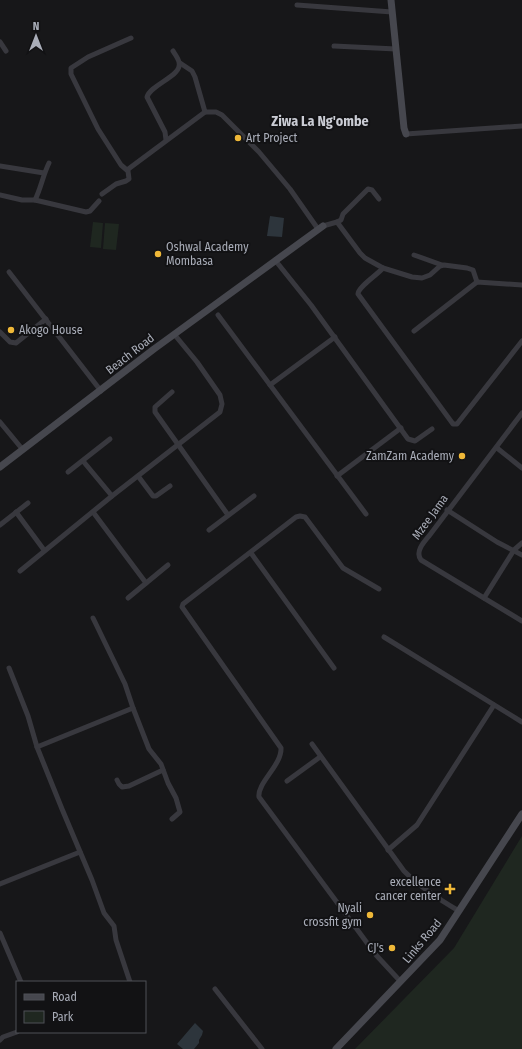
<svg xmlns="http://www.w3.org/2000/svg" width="522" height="1049" font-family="'Fira Sans Condensed',sans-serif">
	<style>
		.green { fill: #1f2720 }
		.water { fill: #2d353c }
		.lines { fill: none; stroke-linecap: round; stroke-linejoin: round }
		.street { stroke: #38383e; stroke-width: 5 }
		.secondary { stroke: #46474e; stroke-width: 7 }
		.poi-dot { fill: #efb838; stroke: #121214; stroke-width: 1.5 }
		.labels { text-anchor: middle; stroke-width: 4; stroke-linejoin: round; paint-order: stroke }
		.poi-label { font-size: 12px; fill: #a9adb8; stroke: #121214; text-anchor: end }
		.street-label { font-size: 12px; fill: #a9adb8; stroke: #121214 }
		.quarter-label { font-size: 14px; font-weight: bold; fill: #caccd4; stroke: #121214 }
	</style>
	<rect width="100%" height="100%" fill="#171719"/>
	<g class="green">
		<polygon points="93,222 103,223 101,248 90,247"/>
		<polygon points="105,223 119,224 116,250 103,249"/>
		<polygon points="522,836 522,1049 355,1049 454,948"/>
	</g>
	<g class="water">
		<polygon points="270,216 284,218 282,237 267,236"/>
		<polygon points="195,1023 203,1031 202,1035 199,1040 199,1043 194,1049 183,1049 177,1044"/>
	</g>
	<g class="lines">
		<g class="street">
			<polyline points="297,5 392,12"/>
			<polyline points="0,42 6,51"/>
			<polyline points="334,46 396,49"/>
			<polyline points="180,63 192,71 195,77 205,112"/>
			<polyline points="406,134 522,126"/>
			<path d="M166 140 165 132 147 97C151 84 183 76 179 62 178 58 175 54 173 51"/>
			<polyline points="0,166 44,173"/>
			<polyline points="127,170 205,112 216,112 222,115 259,152 290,189 318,229"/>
			<polyline points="102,194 116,184 126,181 129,179 128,171 121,165 98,129 71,74 71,68 88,57 131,38"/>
			<polyline points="0,195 22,200 35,200 86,212 90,211 99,201"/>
			<path d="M35 200C41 188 43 175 49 163"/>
			<polyline points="337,222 341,220 343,214 368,189 372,190 379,199"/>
			<polyline points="323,226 337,222 360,253 365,258 383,268 412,277 422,278 430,275 440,266 444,265 467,268 473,270 477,282"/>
			<polyline points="414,255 442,265"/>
			<polyline points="275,260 311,305 408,439 415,441 432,429"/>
			<path d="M383 268C377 275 358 287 358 294L453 424H457L522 341"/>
			<polyline points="9,272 101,391"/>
			<polyline points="218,315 366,514"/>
			<polyline points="414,331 477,282 522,285"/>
			<polyline points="0,332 10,342 16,343 46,319"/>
			<polyline points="270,385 335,337"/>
			<polyline points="172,392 155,407 155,412 228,515"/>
			<path d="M522 413 429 536C423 543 415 552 421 560L522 621"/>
			<polyline points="0,422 23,450"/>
			<polyline points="497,448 522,468"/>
			<polyline points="83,461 112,496"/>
			<polyline points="68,472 110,439"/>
			<polyline points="138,476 153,496 156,496 170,486"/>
			<polyline points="337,476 401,428"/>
			<polyline points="447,510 497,542 522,555"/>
			<polyline points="16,512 44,550"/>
			<polyline points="93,512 146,583"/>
			<polyline points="0,525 28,503"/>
			<polyline points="209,530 254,496"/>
			<polyline points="251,553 334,668"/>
			<polyline points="20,571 112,496 220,412 222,404 220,395 197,362 174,334"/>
			<path d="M379 589 343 568 305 517 300 516 296 517 183 604 182 607 281 748C282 765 257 783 259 797L376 955 401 982"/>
			<polyline points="128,598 168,565"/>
			<polyline points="484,598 514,550 522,543"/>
			<polyline points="384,637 522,722"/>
			<polyline points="9,668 28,716 37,747 62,809 92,880 104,913 114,926 116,940 130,982"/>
			<polyline points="133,708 149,749 161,764 168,783 176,798 180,812 172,819"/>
			<path d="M312 744 404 871C420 887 440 900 459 911"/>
			<polyline points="37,747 133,708 125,684 93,618"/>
			<polyline points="117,780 119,784 122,787 129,786 163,770"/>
			<polyline points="287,781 320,757"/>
			<polyline points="388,850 417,825 494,705"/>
			<polyline points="0,884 80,852"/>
			<polyline points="0,933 21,982"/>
			<polyline points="215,989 262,1049"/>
			<polyline points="0,1040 3,1037 17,1032"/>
		</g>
		<g class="secondary">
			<polyline points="391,0 404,128 406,134"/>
			<polyline points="0,467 154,349 323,226"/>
			<polyline points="336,1049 440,940 522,814"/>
		</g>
	</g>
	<g class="poi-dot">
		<circle cx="238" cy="138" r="4"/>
		<circle cx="158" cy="254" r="4"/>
		<circle cx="11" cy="330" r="4"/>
		<circle cx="462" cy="456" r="4"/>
		<path d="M448 883h4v4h4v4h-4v4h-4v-4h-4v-4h4z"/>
		<circle cx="370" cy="915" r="4"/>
		<circle cx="392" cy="948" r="4"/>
	</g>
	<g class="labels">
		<g class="poi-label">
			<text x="246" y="142" text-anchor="start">Art Project</text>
			<text x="166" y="251" text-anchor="start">Oshwal Academy<tspan x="166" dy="14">Mombasa</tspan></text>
			<text x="19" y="334" text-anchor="start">Akogo House</text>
			<text x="454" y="460">ZamZam Academy</text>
			<text x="441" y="886">excellence<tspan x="441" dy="14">cancer center</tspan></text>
			<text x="362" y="912">Nyali<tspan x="362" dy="14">crossfit gym</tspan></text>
			<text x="384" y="952">CJ's</text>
		</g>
		<g class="street-label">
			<text transform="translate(130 354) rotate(-38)" y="4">Beach Road</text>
			<text transform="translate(430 517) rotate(-54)" y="4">Mzee Jama</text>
			<text transform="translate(422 941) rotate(-50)" y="4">Links Road</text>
		</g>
		<g class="quarter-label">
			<text x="320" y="126">Ziwa La Ng'ombe</text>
		</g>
	</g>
	<rect x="16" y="981" width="130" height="52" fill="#121214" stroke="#4e5056"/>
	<rect x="24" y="994" width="20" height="6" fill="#46474e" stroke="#4e5056"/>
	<text x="52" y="1001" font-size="12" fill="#a9adb8">Road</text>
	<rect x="24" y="1011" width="20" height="12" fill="#1f2720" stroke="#4e5056"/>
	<text x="52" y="1021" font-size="12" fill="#a9adb8">Park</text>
	<g transform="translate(36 36)" stroke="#121214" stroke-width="3" paint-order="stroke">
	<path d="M0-3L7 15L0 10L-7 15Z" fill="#a9adb8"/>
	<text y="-6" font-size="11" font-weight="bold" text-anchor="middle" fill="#a9adb8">N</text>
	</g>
</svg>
